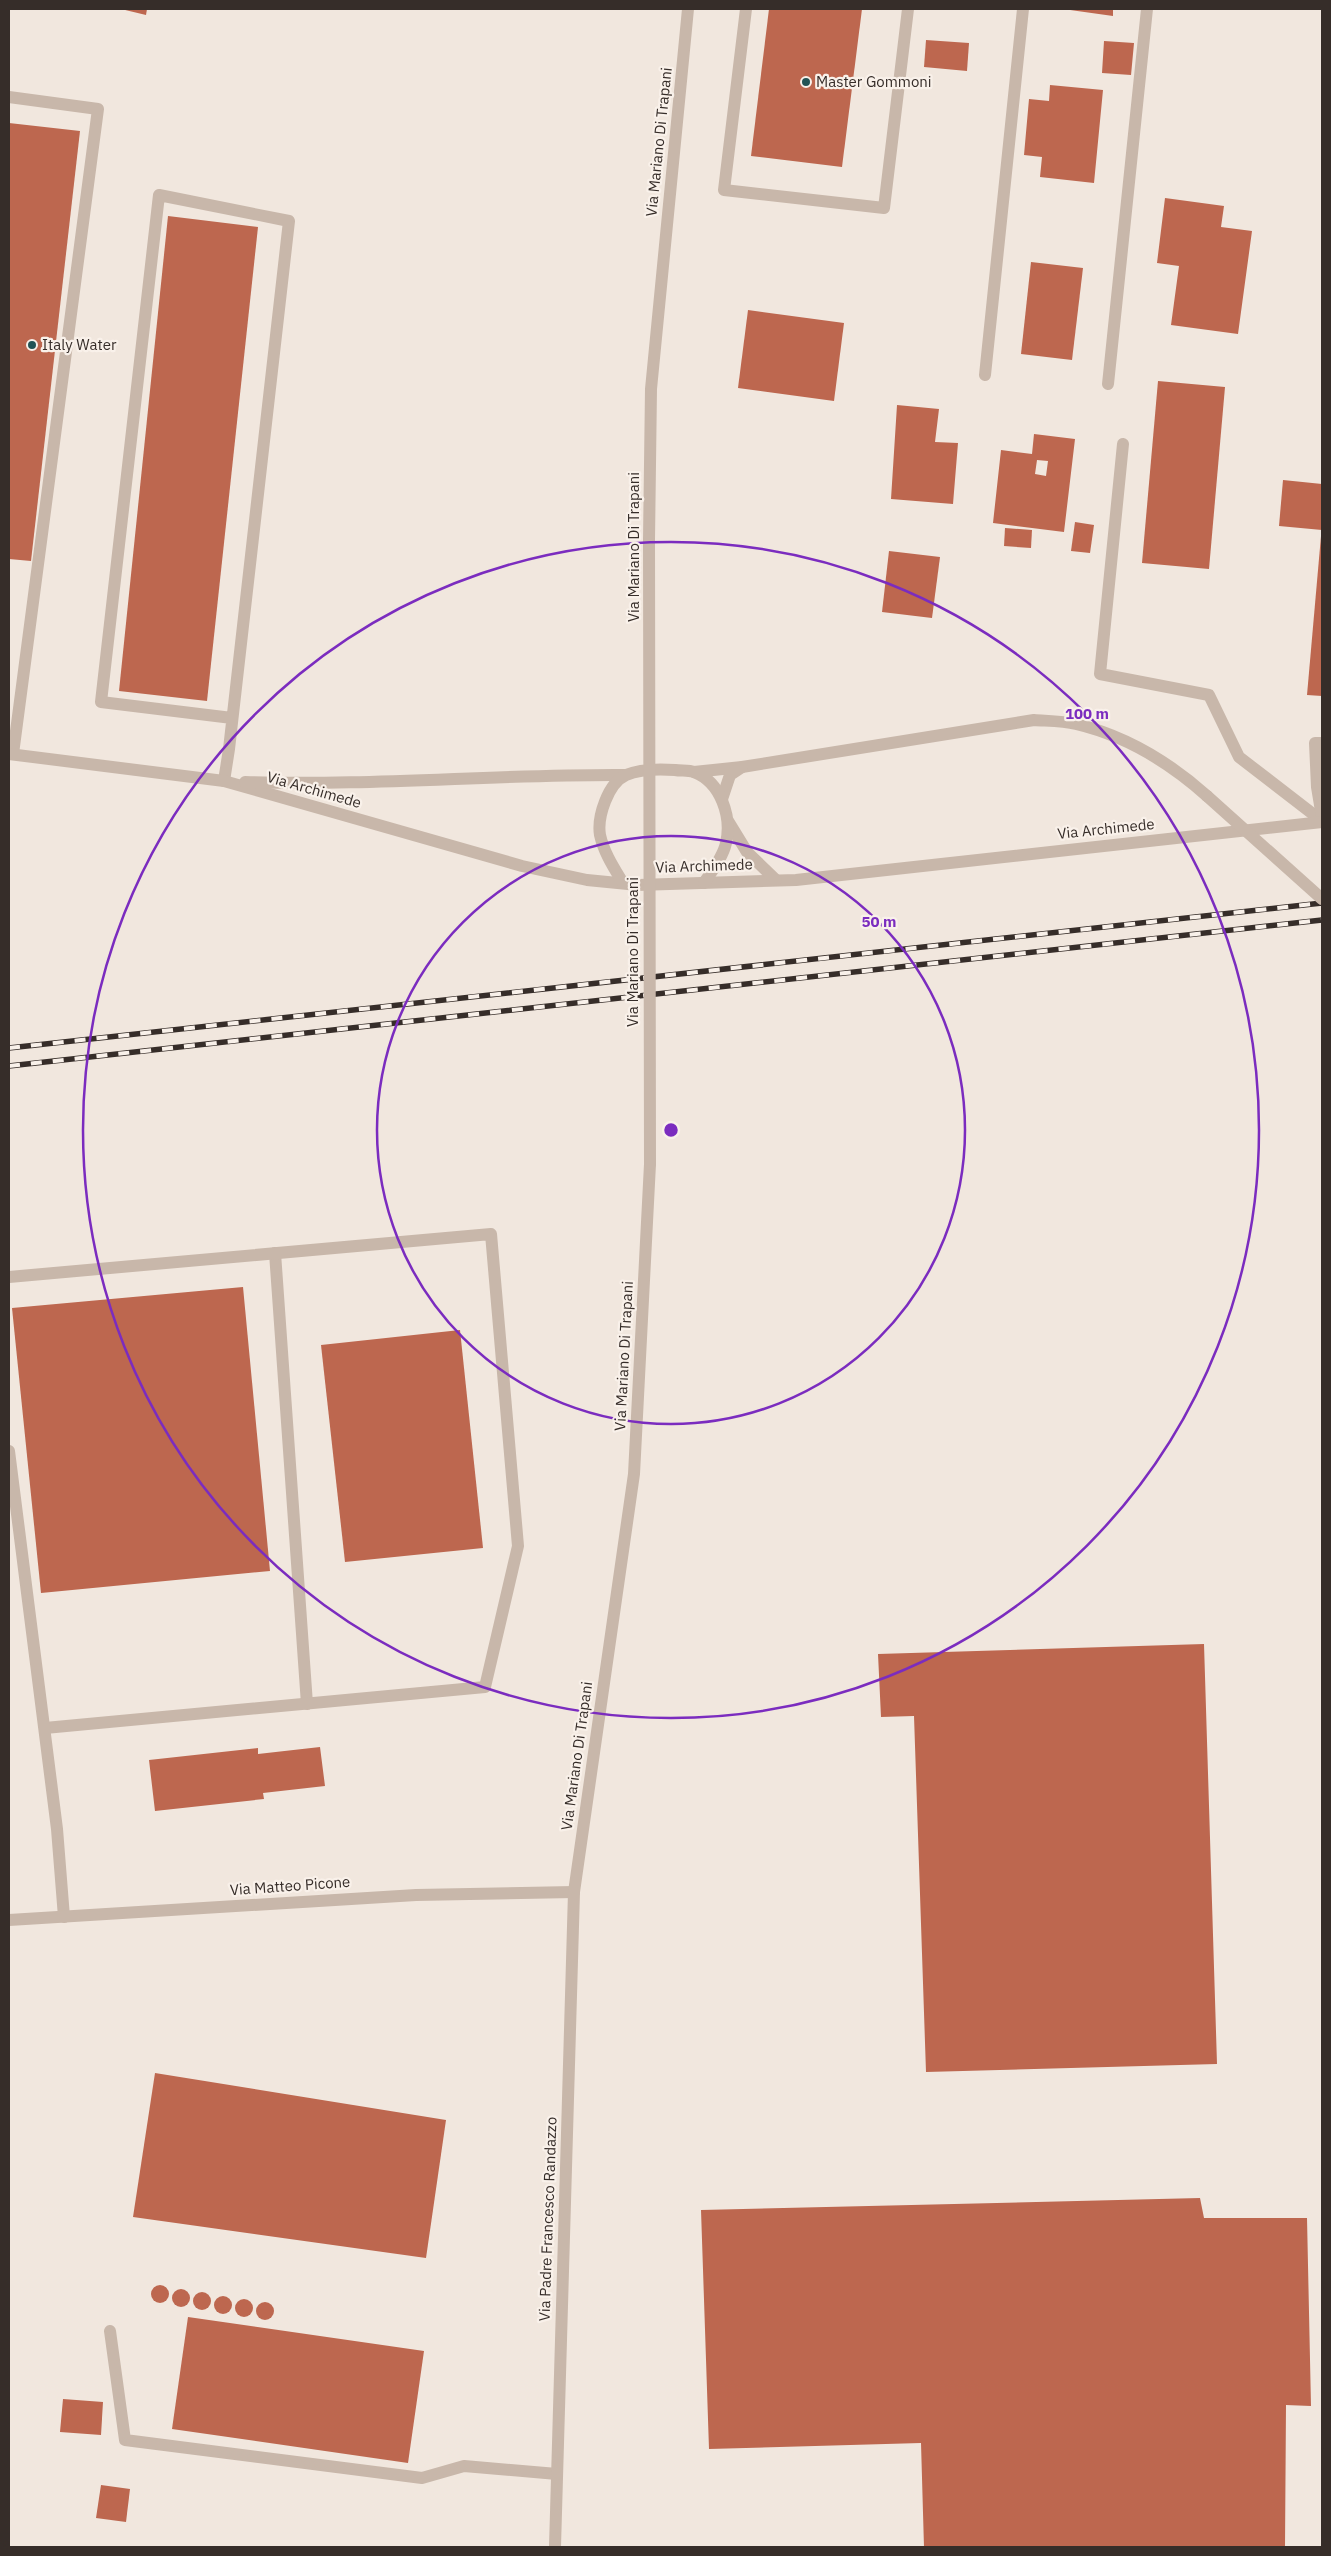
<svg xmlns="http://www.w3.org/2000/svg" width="1331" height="2556" font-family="'IBM Plex Sans',sans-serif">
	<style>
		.building { fill: #bd674f; fill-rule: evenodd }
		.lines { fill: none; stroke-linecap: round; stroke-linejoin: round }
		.lane { stroke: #c8b7aa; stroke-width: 12 }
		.street { stroke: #c8b7aa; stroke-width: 12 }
		.rail-casing { stroke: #362d29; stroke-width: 5.5 }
		.rail { stroke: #f9f1ea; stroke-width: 4; stroke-dasharray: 11; stroke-linecap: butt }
		.street-bridge { stroke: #c8b7aa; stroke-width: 12 }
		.ring { fill: none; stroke: #7b2cbf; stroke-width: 2.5 }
		.poi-dot { fill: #225355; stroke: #f9f1ea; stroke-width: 2 }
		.labels { text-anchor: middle; stroke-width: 4.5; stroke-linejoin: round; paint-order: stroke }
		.poi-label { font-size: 15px; fill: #362d29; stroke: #f9f1ea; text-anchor: start }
		.street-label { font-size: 15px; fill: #362d29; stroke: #f9f1ea }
		.centre { fill: #7b2cbf; stroke: #f9f1ea; stroke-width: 2.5 }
		.ring-label { font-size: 15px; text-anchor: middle; font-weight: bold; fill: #7b2cbf; stroke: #f9f1ea; stroke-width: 4.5; stroke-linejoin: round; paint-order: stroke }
	</style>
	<rect width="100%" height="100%" fill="#f1e7de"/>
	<g class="building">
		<polygon points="121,9 147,9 146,15"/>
		<polygon points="769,9 862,9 842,167 751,156"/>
		<polygon points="1063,9 1113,9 1113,16"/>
		<polygon points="926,40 969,43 967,71 924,67"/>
		<polygon points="1104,41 1134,43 1131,75 1102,73"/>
		<polygon points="1050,85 1103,90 1094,183 1040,177 1042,157 1024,155 1029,99 1049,101"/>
		<polygon points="9,123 80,131 31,561 9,559"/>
		<polygon points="1165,198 1224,206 1221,227 1252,231 1238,334 1171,325 1179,266 1157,263"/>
		<polygon points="168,216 258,227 207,701 119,691"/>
		<polygon points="1031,262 1083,268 1072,360 1021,354"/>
		<polygon points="748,310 844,323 834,401 738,388"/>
		<polygon points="1158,381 1225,387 1209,569 1142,563"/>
		<polygon points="897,405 939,409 935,442 958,443 953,504 891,499"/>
		<path d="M1034 434 1075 439 1064 532 993 523 1001 450 1032 454ZM1037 460 1048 461 1046 476 1035 474Z"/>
		<polygon points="1283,480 1322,484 1322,530 1279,526"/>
		<polygon points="1075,522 1094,525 1090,553 1071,551"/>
		<polygon points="1005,528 1032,530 1031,548 1004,546"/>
		<polygon points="1321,536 1322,536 1322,696 1307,695"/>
		<polygon points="889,551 940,557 932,618 882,612"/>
		<polygon points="243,1287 270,1571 41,1593 12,1308"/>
		<polygon points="460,1330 483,1548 345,1562 321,1345"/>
		<polygon points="1204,1644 1217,2064 926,2072 914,1716 881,1717 878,1654"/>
		<polygon points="320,1747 325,1786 263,1793 264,1799 155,1811 149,1760 258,1748 258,1754"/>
		<polygon points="155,2073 446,2120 426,2258 133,2217"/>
		<polygon points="1200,2198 1204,2218 1307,2218 1311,2406 1286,2405 1285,2547 924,2547 921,2443 709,2449 701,2210"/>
		<circle cx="160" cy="2294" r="9"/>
		<circle cx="181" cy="2298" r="9"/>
		<circle cx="202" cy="2301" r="9"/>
		<circle cx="223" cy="2305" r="9"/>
		<circle cx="244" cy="2308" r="9"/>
		<circle cx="265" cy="2311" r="9"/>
		<polygon points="188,2317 424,2351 408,2463 172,2429"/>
		<polygon points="63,2399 103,2402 101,2435 60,2432"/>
		<polygon points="101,2485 130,2489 126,2522 96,2518"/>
	</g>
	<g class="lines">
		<g class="lane">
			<polyline points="746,9 724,190 884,208 908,9"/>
			<polyline points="9,97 98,109 13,754"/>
			<polyline points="1123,444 1100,674 1209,695 1239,757 1322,821"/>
			<polyline points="1322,743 1315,743 1317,787 1322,817"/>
			<polyline points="224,781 229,749 289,221 159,195 101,702 232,718"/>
			<polyline points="275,1253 307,1704"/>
			<polyline points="9,1277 491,1234 518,1546 485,1687 45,1728"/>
			<polyline points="9,1451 57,1829 64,1917"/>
			<polyline points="110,2331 125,2440 422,2478 464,2466 557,2474"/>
		</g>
		<g class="street">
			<polyline points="985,375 1023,9"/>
			<polyline points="1108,384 1147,9"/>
			<polyline points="649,540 651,389 688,9"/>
			<polyline points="9,754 224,781 522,866 587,880 638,885 796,880 1322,822"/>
			<path d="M694 772 742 767 1034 720C1048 721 1063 721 1076 724 1127 736 1169 762 1207 796"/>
			<path d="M245 782C372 786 498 774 625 775"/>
			<polyline points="722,799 730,775 742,767"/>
			<polyline points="728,821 747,852 776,880"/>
			<path d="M623 883C614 868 604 853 600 835 597 817 608 783 626 775 640 769 661 769 675 770 681 771 689 770 694 772 721 782 732 817 726 843 723 857 712 871 704 883"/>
			<polyline points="9,1920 416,1895 574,1892"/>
			<polyline points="555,2547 574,1892 634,1474 650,1164"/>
		</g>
		<defs>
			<g id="rail">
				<polyline points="9,1048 1322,903"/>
				<polyline points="9,1066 1322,920"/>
			</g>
		</defs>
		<use href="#rail" class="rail-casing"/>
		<use href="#rail" class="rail"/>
		<g class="street-bridge">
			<polyline points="649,540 650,1164"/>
			<polyline points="1207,796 1322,899"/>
		</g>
	</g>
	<g class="ring">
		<circle cx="671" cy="1130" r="294"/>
		<circle cx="671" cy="1130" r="588"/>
	</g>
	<g class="poi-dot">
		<circle cx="806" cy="82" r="5"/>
		<circle cx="32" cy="345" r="5"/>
	</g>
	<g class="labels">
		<g class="poi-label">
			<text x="816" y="87">Master Gommoni</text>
			<text x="42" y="350">Italy Water</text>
		</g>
		<g class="street-label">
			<text transform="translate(659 142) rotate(-84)" y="5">Via Mariano Di Trapani</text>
			<text transform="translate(634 547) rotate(-90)" y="5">Via Mariano Di Trapani</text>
			<text transform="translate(314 790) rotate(16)" y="5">Via Archimede</text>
			<text transform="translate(1106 829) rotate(-6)" y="5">Via Archimede</text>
			<text transform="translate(704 866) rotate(-2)" y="5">Via Archimede</text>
			<text transform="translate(633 952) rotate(-90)" y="5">Via Mariano Di Trapani</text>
			<text transform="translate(624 1356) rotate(-87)" y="5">Via Mariano Di Trapani</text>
			<text transform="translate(577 1756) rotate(-82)" y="5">Via Mariano Di Trapani</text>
			<text transform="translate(290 1886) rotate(-4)" y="5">Via Matteo Picone</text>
			<text transform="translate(548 2219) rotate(-88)" y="5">Via Padre Francesco Randazzo</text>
		</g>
	</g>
	<circle cx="671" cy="1130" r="8" class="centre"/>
	<g class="ring-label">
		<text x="1087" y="719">100 m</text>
		<text x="879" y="927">50 m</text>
	</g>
	<rect width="1331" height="2556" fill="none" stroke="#362d29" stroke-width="20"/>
</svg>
